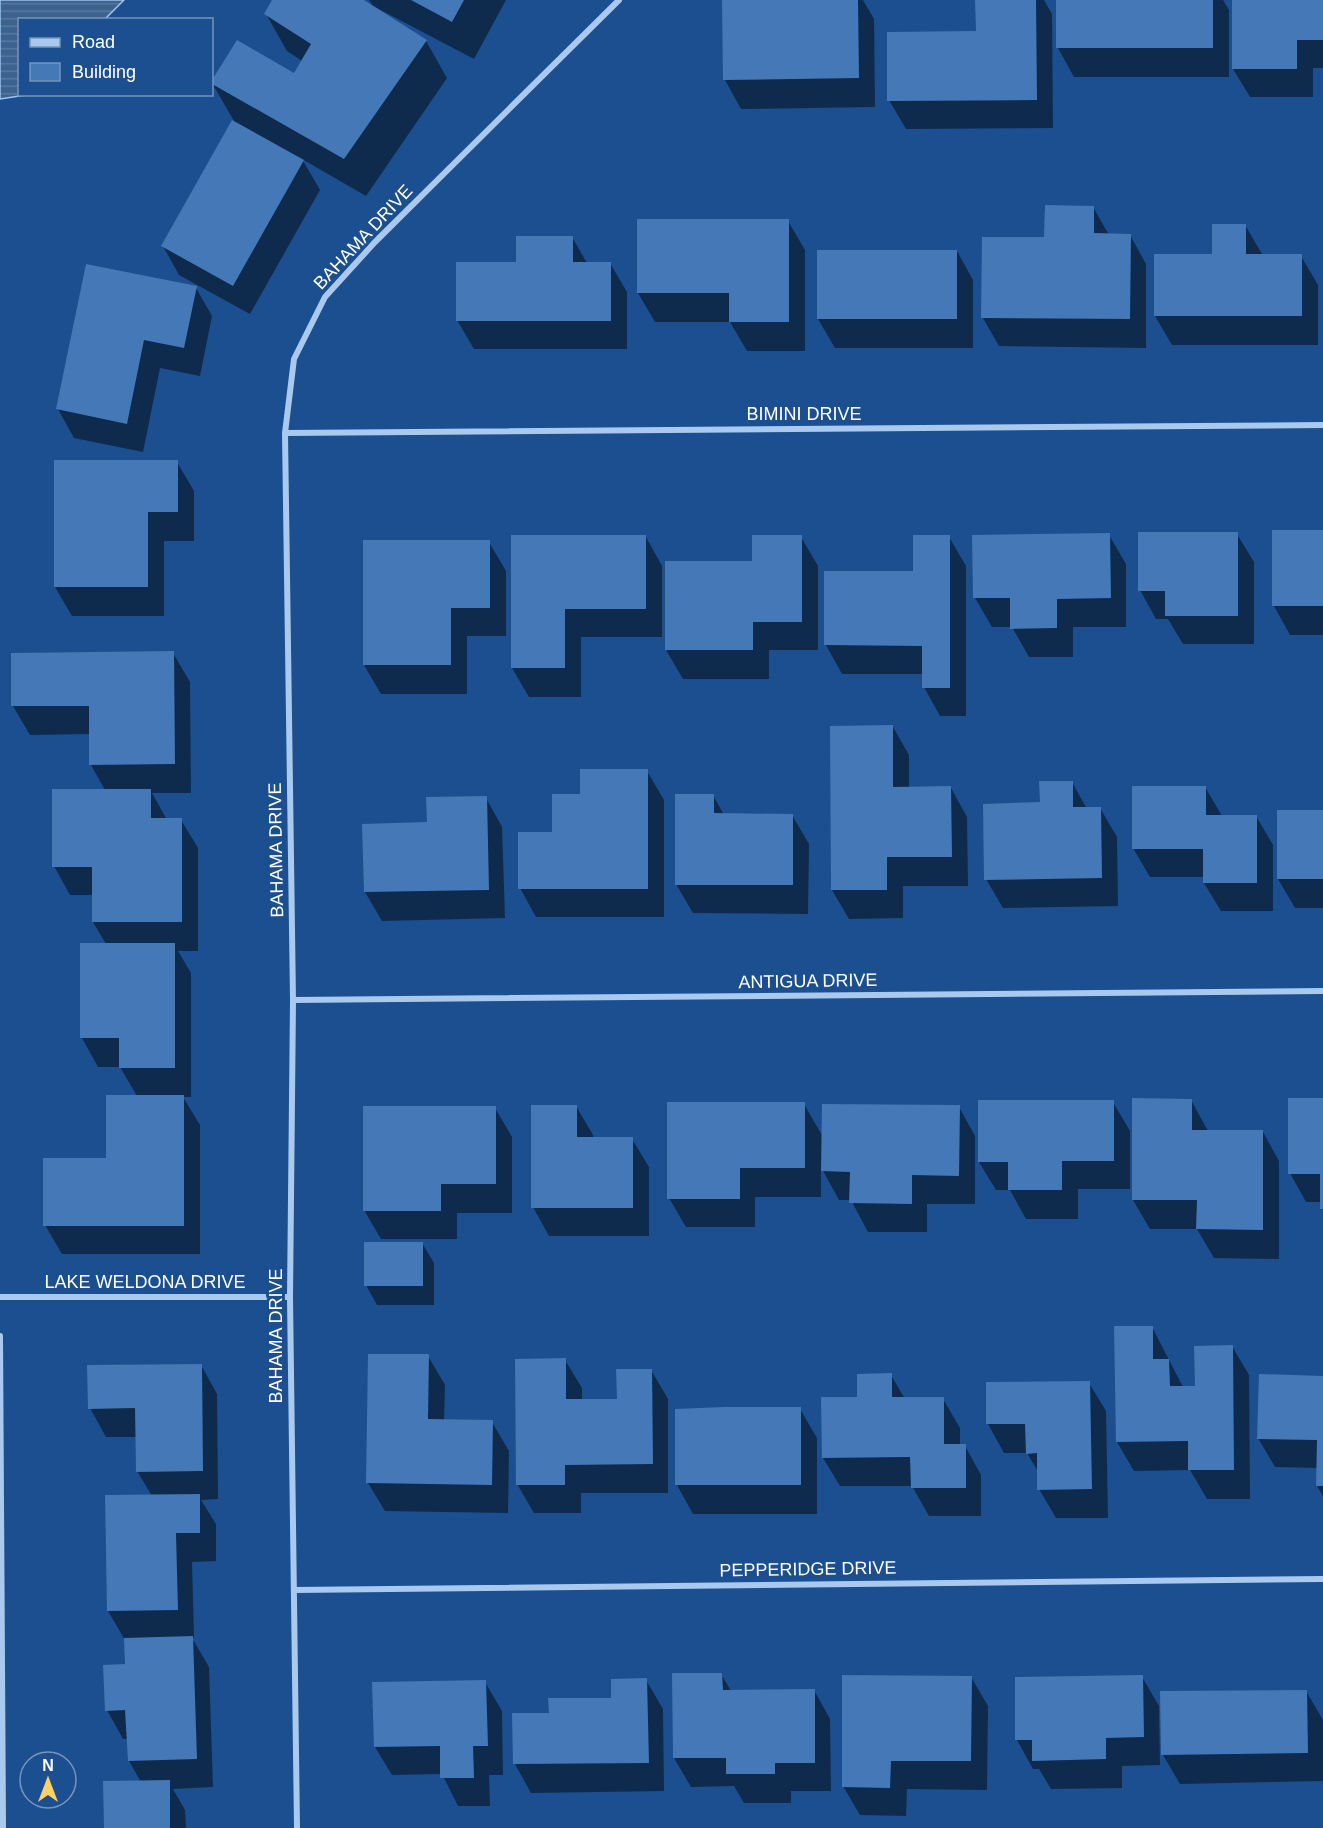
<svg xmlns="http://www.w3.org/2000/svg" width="1323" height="1828" font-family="Arial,sans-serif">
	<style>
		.water { fill: url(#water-rules); stroke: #9cc4f0; stroke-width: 1.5 }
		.shadow { fill: #0007 }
		.building { fill: #4478b7 }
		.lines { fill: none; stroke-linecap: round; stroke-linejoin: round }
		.street { stroke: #a9c9ee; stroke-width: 6 }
		.labels { text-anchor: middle; stroke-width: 6; stroke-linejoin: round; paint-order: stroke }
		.street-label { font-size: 18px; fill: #fff; stroke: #1b4f8f }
	</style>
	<defs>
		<pattern id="water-rules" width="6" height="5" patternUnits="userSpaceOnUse" patternTransform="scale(1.5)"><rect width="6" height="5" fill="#3c6290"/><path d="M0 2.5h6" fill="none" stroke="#597aa1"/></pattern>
	</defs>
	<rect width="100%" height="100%" fill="#1b4f8f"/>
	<polygon class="water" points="0,0 124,0 105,19 20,20 20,94 26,95 0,99"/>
	<g class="shadow">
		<polygon points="274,0 361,0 426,41 447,78 366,196 302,159 320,190 250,314 179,275 163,246 234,121 212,83 237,42 294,75 302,61 287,51 266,14"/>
		<polygon points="369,0 506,0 474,59 373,6"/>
		<polygon points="724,0 863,0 874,19 875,107 741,109 725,80"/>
		<polygon points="977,0 1044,0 1052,14 1053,128 906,129 889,100 977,33"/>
		<polygon points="1058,0 1223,0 1229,10 1229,77 1074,77 1058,48"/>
		<polygon points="1233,0 1323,0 1323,68 1313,68 1313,97 1250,97 1233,69"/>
		<polygon points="1093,207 1109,235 1130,235 1146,264 1146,348 999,346 983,318 1045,239"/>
		<polygon points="788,221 805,250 805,351 747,351 730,322 655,322 638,293"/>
		<polygon points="1245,225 1262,254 1301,256 1318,285 1318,345 1172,345 1155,316"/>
		<polygon points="572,237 587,263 610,263 627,292 627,349 474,349 457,320 518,263"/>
		<polygon points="957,251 973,280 973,348 835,348 818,319"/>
		<polygon points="196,288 212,316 200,376 160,368 143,452 74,438 58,409"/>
		<polygon points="177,462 194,491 194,541 164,541 164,616 72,616 55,587"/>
		<polygon points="1274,531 1323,531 1323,635 1290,635 1274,606"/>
		<polygon points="1237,534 1254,562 1254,644 1183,644 1168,619 1156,619 1140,590"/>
		<polygon points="1109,535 1126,564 1126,627 1073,627 1073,657 1029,657 1012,627 992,627 975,598"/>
		<polygon points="512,537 646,537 662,566 662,637 581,637 581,697 529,697 512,668"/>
		<polygon points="801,537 818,566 818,650 769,650 769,679 683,679 666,650 753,562"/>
		<polygon points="949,537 966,566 966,716 940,716 924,687 924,674 842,674 826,645 914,573"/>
		<polygon points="489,542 506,571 506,636 467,636 467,694 381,694 364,665"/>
		<polygon points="173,653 190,682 191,793 152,793 167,820 181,820 198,848 198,951 178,951 191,973 191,1097 183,1097 200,1125 200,1254 62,1254 45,1225 107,1159 137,1096 120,1067 98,1067 82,1038 82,944 106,944 93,922 93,895 70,895 54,866 105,790 91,765 91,734 30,735 13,706"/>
		<polygon points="831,727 893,727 909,755 909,788 951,788 967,817 968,886 903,886 903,918 849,919 832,890"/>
		<polygon points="647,771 664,800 664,917 536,917 520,888 582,796"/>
		<polygon points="1072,782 1087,809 1100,808 1117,837 1118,906 1003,908 986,879 1041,804"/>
		<polygon points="1205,787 1222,816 1256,816 1273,845 1273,911 1221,911 1204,883 1204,877 1150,877 1133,848"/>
		<polygon points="713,795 724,815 792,815 809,844 808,914 693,913 676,884"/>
		<polygon points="486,798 502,827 505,918 382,921 365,892 428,824"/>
		<polygon points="1323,812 1323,908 1295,908 1278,879"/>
		<polygon points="1323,1099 1323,1212 1321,1202 1306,1202 1290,1173"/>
		<polygon points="1191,1100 1208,1131 1263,1132 1279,1161 1279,1259 1214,1258 1197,1229 1150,1229 1133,1200"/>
		<polygon points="1113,1102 1130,1131 1130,1189 1078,1189 1078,1219 1026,1219 1010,1190 996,1190 979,1162"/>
		<polygon points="804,1104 823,1137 959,1107 975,1136 975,1204 927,1204 927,1232 868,1232 851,1200 839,1200 821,1167 821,1197 755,1197 755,1227 686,1227 669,1198"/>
		<polygon points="576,1106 593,1135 593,1139 632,1139 649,1167 649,1236 549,1236 533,1207"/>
		<polygon points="495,1108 512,1137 512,1213 457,1213 457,1239 381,1239 364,1210"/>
		<polygon points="422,1243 434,1263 434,1305 377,1305 366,1285"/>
		<polygon points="1152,1327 1183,1387 1197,1387 1232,1346 1249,1375 1250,1499 1207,1499 1190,1470 1134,1471 1117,1442"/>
		<polygon points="428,1356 445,1385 444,1421 492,1422 509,1451 508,1513 385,1511 368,1483"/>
		<polygon points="565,1360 582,1388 582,1401 618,1401 651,1370 668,1399 668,1493 581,1493 581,1513 534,1513 517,1484"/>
		<polygon points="201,1365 217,1394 218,1499 201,1500 216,1524 216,1561 192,1562 194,1638 192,1638 209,1667 213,1787 173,1789 185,1810 186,1828 106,1828 141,1782 129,1761 128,1739 123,1739 107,1710 127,1665 125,1640 108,1611 106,1497 152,1496 137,1471 137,1437 106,1437 90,1408"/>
		<polygon points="891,1375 905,1399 943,1399 960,1428 960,1446 965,1446 981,1475 981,1516 929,1516 912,1486 840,1486 823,1458 858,1399"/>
		<polygon points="1323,1378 1323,1496 1317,1486 1318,1468 1275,1467 1258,1438"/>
		<polygon points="1089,1383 1106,1411 1108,1518 1056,1518 1039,1489 1039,1473 1027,1453 1004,1453 988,1424"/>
		<polygon points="800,1409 817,1438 817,1514 693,1514 677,1485"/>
		<polygon points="721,1674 731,1691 814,1690 830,1719 831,1791 791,1791 791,1803 744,1803 734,1786 691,1787 674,1758"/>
		<polygon points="971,1677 988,1706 987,1790 907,1789 906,1816 860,1815 843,1786"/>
		<polygon points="1142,1677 1159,1706 1160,1765 1122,1766 1122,1788 1051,1789 1039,1769 1033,1769 1017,1740"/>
		<polygon points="646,1680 663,1709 664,1791 531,1793 515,1764 513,1714 550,1714 613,1699"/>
		<polygon points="485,1682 502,1711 503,1775 489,1775 490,1806 458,1806 442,1774 392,1775 375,1747"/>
		<polygon points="1306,1691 1323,1720 1323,1781 1180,1784 1163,1755"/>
	</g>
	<g class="building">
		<polygon points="272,0 364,0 427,40 344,159 212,84 212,80 237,40 294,73 311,44 264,14"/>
		<polygon points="411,0 464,0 452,22"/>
		<polygon points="722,0 858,0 859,78 723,80"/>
		<polygon points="975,0 1036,0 1037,100 887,101 887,32 976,31"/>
		<rect x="1056" y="0" width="157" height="48"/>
		<polygon points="1232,0 1323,0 1323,40 1297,40 1297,69 1232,69"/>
		<polygon points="232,120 304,160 233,286 161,246"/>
		<polygon points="1045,205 1094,206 1094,233 1131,234 1130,319 981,318 982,237 1044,237"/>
		<polygon points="637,219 789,219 789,322 729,322 729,293 637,293"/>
		<polygon points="1212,224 1246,224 1246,254 1302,254 1302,316 1154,316 1154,254 1212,254"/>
		<polygon points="516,236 573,236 573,262 611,262 611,321 456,321 456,262 516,262"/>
		<rect x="817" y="250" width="140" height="69"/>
		<polygon points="86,264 197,286 184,348 144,340 127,424 56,409"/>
		<polygon points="54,460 178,460 178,512 148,512 148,587 54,587"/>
		<rect x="1272" y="530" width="51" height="76"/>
		<polygon points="1138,532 1238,532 1238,616 1165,616 1165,591 1138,591"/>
		<polygon points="1110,533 1111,598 1057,599 1057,628 1010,629 1010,598 973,598 972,535"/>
		<polygon points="511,535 646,535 646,609 565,609 565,668 511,668"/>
		<polygon points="752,535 802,535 802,622 753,622 753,650 665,650 665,561 752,561"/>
		<polygon points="913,535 950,535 950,688 922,688 922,646 824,645 824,571 913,571"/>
		<polygon points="363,540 490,540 490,608 451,608 451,665 363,665"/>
		<polygon points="174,651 175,764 89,765 89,706 11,706 11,653"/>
		<polygon points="893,725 893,787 951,786 952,857 887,857 887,890 831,890 830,726"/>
		<polygon points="580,769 648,769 648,889 518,889 518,832 552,832 552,794 580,794"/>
		<polygon points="1039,781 1073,781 1073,807 1101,807 1102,878 984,880 983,804 1040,802"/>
		<polygon points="1132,786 1206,786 1206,815 1257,815 1257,883 1203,883 1203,849 1132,849"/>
		<polygon points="52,789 151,789 151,818 182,818 182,922 92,922 92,867 52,867"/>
		<polygon points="675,794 714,794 714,813 793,814 793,885 675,885"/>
		<polygon points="487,796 489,890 364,892 362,824 427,822 426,797"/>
		<rect x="1277" y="810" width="46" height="69"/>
		<polygon points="80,943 175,943 175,1068 119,1068 119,1038 80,1038"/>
		<polygon points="106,1095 184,1095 184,1226 43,1226 43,1158 106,1158"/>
		<polygon points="1132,1098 1192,1099 1192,1130 1263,1130 1263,1230 1196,1229 1197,1200 1132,1200"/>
		<polygon points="1288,1098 1323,1098 1323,1209 1320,1209 1320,1174 1288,1174"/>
		<polygon points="978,1100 1114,1100 1114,1161 1062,1161 1062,1190 1008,1190 1008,1162 978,1162"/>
		<polygon points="667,1102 805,1102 805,1168 740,1168 740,1199 667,1199"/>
		<polygon points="822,1104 960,1105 959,1176 912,1175 912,1204 849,1203 850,1172 821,1171"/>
		<polygon points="531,1105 577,1105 577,1137 633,1137 633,1208 531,1208"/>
		<polygon points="363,1106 496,1106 496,1184 441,1184 441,1211 363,1211"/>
		<rect x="364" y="1242" width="59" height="44"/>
		<polygon points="1114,1326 1153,1326 1153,1359 1169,1359 1170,1386 1195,1386 1194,1346 1233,1345 1234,1470 1188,1470 1188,1441 1116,1442"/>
		<polygon points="368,1354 429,1354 428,1419 493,1420 492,1485 366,1483"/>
		<polygon points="566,1358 566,1399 617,1399 616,1369 652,1369 653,1464 565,1465 565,1485 516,1485 515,1359"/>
		<polygon points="202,1364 203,1471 136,1472 135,1408 88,1409 87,1365"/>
		<polygon points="892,1373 892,1397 944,1397 944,1444 966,1444 966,1488 911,1488 910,1457 822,1458 821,1397 857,1397 857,1374"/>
		<polygon points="1259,1374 1323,1376 1323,1486 1316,1486 1317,1440 1257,1439"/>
		<polygon points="1090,1381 1092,1489 1037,1490 1037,1453 1026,1454 1025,1424 986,1424 986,1382"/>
		<polygon points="724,1407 801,1407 801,1485 675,1485 675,1409"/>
		<polygon points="200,1494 200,1533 176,1533 178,1610 107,1611 105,1495"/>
		<polygon points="193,1636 197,1759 128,1761 125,1710 105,1711 103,1665 125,1664 124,1638"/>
		<polygon points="672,1673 722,1673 723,1690 815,1689 815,1763 775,1763 775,1774 726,1774 726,1758 673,1758"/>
		<polygon points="842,1675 972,1676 971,1761 891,1761 890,1788 842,1787"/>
		<polygon points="1143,1675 1144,1737 1106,1738 1106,1759 1032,1761 1032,1740 1015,1740 1015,1677"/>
		<polygon points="647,1678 649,1763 513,1764 512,1713 549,1713 548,1698 611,1698 611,1679"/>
		<polygon points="486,1680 488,1746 473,1746 474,1778 440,1778 440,1746 374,1747 372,1682"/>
		<polygon points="1307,1690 1308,1753 1161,1755 1160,1691"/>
		<polygon points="170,1780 170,1828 104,1828 103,1781"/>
	</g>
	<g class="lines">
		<g class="street">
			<polyline points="285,433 1323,425"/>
			<polyline points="293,1000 1323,991"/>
			<polyline points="0,1297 290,1297"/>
			<polyline points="0,1336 3,1828"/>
			<polyline points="294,1590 1323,1579"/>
			<polyline points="297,1828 290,1297 293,1000 285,433 294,359 325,297 375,242 619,0"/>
		</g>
	</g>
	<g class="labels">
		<g class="street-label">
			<text transform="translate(363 237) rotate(-47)" y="6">BAHAMA DRIVE</text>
			<text x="804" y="420">BIMINI DRIVE</text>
			<text transform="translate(276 850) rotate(-91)" y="6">BAHAMA DRIVE</text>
			<text transform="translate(808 981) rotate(-1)" y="6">ANTIGUA DRIVE</text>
			<text x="145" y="1288">LAKE WELDONA DRIVE</text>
			<text transform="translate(276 1336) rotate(-90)" y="6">BAHAMA DRIVE</text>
			<text transform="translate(808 1569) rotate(-1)" y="6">PEPPERIDGE DRIVE</text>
		</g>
	</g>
	<rect x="18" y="18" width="195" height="78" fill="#1b4f8f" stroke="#7695bc" stroke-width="1.5"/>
	<rect x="30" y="38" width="30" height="9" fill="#a9c9ee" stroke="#7695bc" stroke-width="1.5"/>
	<text x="72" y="48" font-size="18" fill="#ffffff">Road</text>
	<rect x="30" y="63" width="30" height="18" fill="#4478b7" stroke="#7695bc" stroke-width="1.5"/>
	<text x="72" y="78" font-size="18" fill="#ffffff">Building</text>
	<g transform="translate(48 1780)"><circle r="28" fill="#1b4f8f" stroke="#7695bc" stroke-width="1.5"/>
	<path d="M0-4.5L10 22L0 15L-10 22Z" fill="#ffd166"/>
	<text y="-9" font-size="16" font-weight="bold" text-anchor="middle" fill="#ffffff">N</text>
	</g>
</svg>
